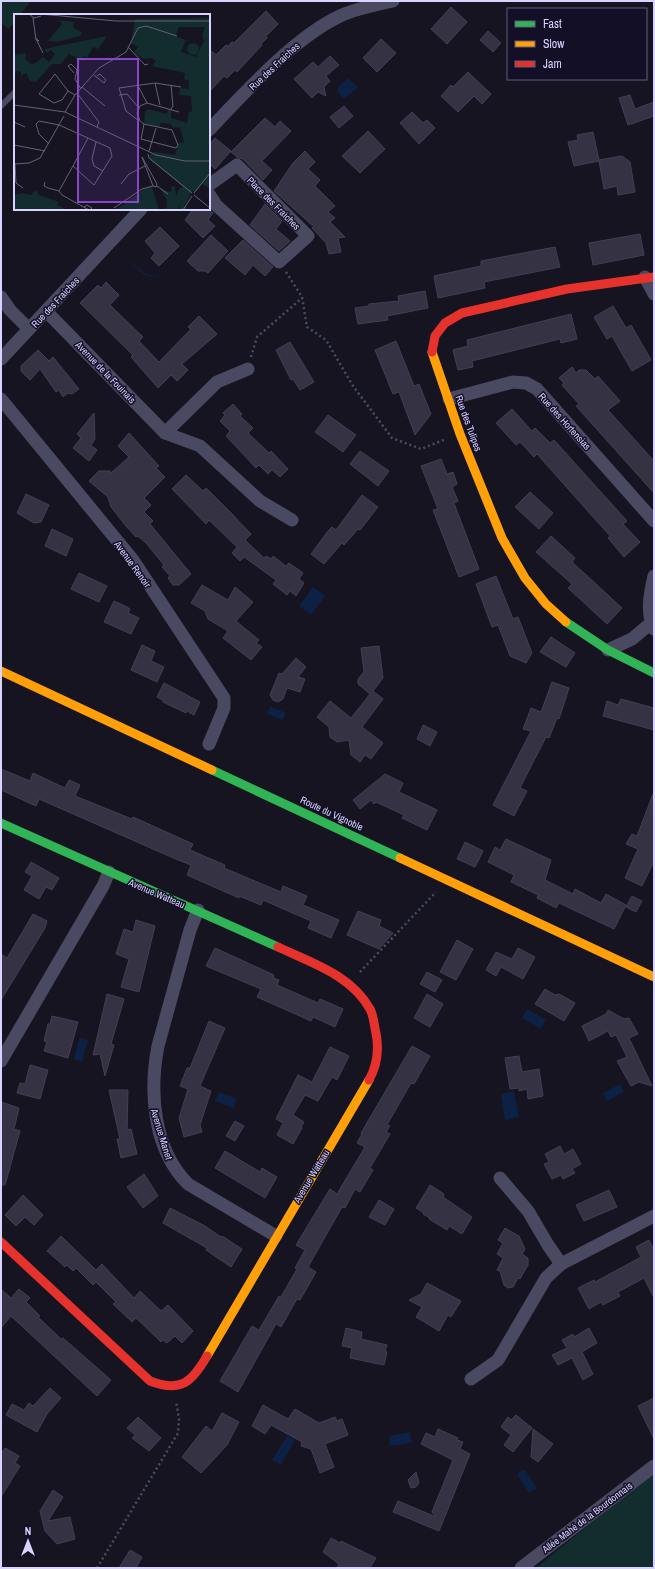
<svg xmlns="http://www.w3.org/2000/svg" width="655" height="1569" font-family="'Archivo Narrow',sans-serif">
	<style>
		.green { fill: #132c2d }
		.water { fill: #0d2144 }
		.building { fill: #343243; stroke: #433f54 }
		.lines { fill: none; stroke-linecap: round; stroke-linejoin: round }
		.path { stroke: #44505f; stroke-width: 2.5; stroke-dasharray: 2 3; stroke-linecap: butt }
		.lane { stroke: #4a4962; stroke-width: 6 }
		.street { stroke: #4a4962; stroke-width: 13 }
		.fast { stroke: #30b455; stroke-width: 9 }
		.slow { stroke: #ff9f0a; stroke-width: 9 }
		.jam { stroke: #e5322d; stroke-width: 9 }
		.labels { text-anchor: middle; stroke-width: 3; stroke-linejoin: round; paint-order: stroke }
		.street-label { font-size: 10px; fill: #d9d4ff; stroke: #130f26 }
		.inset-road { fill: none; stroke: #64617a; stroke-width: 1 }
		.view { fill: #8945c9; fill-opacity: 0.15; stroke: #8945c9; stroke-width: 2 }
		.inset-edge { fill: none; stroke: #d9d4ff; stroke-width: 2 }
	</style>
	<rect width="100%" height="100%" fill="#161421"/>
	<g class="green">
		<polygon points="1,1 31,1 20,15 15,15 15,21 9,29 1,23"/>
		<polygon points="654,1473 654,1568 536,1568 637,1485"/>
	</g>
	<g class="water">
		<polygon points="348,78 358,87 344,99 338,93 338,87"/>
		<polygon points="113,249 146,274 169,279 145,275"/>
		<polygon points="313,587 325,596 311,615 299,606"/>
		<polygon points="270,706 286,713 283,720 267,714"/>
		<polygon points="527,1009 546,1020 541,1029 522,1018"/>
		<polygon points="79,1038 88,1040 82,1062 74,1059"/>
		<polygon points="620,1084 624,1092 607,1101 603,1093"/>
		<polygon points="514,1091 519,1117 505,1120 501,1094"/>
		<polygon points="219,1092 237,1099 233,1108 215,1101"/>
		<polygon points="410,1432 412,1443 390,1446 389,1436"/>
		<polygon points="287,1436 295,1440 281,1465 272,1460"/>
		<polygon points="524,1469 537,1488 529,1493 517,1474"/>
	</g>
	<g class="building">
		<polygon points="451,7 467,22 447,44 431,29"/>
		<polygon points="266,11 278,24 266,36 267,38 261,44 262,45 237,72 235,70 227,78 224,76 209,92 209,49 216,55 226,45 228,46 232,42 234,43"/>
		<polygon points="488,31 501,43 493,52 480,40"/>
		<polygon points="381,39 396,53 377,72 363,58"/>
		<polygon points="330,56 339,65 326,76 330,81 324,87 326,96 318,92 312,98 294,79 313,62 318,67"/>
		<polygon points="468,72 491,94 482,104 474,96 458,112 441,96 451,85 453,87"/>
		<polygon points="630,95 635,109 654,102 654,116 628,125 619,98"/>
		<polygon points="344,106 353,116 339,128 330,117"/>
		<polygon points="412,112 423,123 427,120 435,128 419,144 400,123"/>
		<polygon points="265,118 275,127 280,121 291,131 262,161 272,170 263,180 243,159 237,157 231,152"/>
		<polygon points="368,131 385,149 360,173 342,156"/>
		<polygon points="593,132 599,160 622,156 630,162 635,192 618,195 617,186 604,189 599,161 574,166 568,142 578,140 577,135"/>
		<polygon points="215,138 231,151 215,169 209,163 209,145"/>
		<polygon points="305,151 315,162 308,169 320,180 315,186 335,206 328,212 335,218 330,222 345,237 338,238 341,252 329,254 326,243 312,228 314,227 274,191 293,163"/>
		<polygon points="265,204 282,221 276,229 290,241 279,251 250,225"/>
		<polygon points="193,209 209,209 213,213 208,220 215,226 203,238 185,220"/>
		<polygon points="160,227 179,246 159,266 151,258 155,253 145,241"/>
		<polygon points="640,234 644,255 593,265 589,243"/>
		<polygon points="211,235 228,251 208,273 205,271 198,271 187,261"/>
		<polygon points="243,240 273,267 265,276 253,265 245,275 225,258"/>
		<polygon points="555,247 560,267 484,282 485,288 438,298 434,276 481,266 481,261"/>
		<polygon points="106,282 119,295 110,305 143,337 139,341 159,362 191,329 188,327 199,316 217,334 182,364 188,370 177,381 171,375 158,388 131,357 133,355 80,303 98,285 101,288"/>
		<polygon points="425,291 428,308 387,316 388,320 358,324 355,308 369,306 369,304 399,301 398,296"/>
		<polygon points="613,306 626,328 631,325 651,360 632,371 612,336 607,339 594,317"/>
		<polygon points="571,314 577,339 561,343 560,339 472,361 473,367 458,370 453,350 468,346 467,340"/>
		<polygon points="396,341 414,386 419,384 431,414 415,435 399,392 393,394 375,350"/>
		<polygon points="290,342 314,382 300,390 293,379 291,380 276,350"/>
		<polygon points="38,350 49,361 53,357 79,389 72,394 68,393 63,397 59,390 56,392 40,369 30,380 21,371 21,366"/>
		<polygon points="572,367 576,373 579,370 586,370 595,379 598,376 620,401 608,410 654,461 654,493 576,406 579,404 562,385 564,383 559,378"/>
		<polygon points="233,404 242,414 240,416 253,428 248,433 269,453 271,451 288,469 280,477 272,470 268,474 259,465 256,468 226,436 230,431 220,421 225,415 223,413"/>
		<polygon points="512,409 532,431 535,428 550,443 554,440 627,521 623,524 640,542 624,557 608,538 610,536 537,454 534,457 520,442 516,445 496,423"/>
		<polygon points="94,413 95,439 91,445 97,450 89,461 73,448 81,438 77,434"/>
		<polygon points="328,415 356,435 343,452 315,432"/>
		<polygon points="129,433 159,466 156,468 165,477 144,498 151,505 144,512 153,521 150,524 191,574 179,585 173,585 168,578 170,576 162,567 164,565 146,543 138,536 136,537 126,526 111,507 108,497 89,481 99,471 110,471 111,473 129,457 118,446"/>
		<polygon points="360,451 389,471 378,486 350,464"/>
		<polygon points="441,459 447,474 453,472 457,484 452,487 458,501 454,503 479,569 459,577 433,510 438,509 421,466"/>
		<polygon points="186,475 203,491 206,488 232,514 251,534 245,540 264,558 266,556 271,559 273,556 286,566 289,563 303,573 299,579 304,583 296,596 290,591 287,595 273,584 276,580 244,557 240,561 232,553 237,547 209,520 206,524 172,489"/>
		<polygon points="530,492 553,513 539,529 515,507"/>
		<polygon points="26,494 49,505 41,522 34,523 17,513"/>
		<polygon points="362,495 378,507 360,530 358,529 344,545 342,543 324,564 311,554 328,531 332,527 336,530"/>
		<polygon points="52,529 73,539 66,556 45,546"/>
		<polygon points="551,536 575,558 572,562 622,608 607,624 568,588 572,584 536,552"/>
		<polygon points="79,573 107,586 99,602 71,589"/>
		<polygon points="496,576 513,619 518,617 532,653 526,663 510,656 498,625 492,627 476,584"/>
		<polygon points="202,585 228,600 235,587 253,602 236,621 259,640 256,643 262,647 251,660 223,638 228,631 208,619 205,611 191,603"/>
		<polygon points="114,601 127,607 130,609 128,613 139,618 131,634 104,622"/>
		<polygon points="551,637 575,653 566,667 540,652"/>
		<polygon points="142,645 155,651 151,661 164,667 157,682 131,670"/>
		<polygon points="379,646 383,678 373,691 383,699 362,727 383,743 371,759 365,755 360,762 351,755 349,740 337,742 330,737 329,727 317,717 330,701 351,718 370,694 358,684 358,679 364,672 361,648"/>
		<polygon points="296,658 306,667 298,677 305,679 300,692 287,688 283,699 278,702 273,700 270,695 279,673 282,674"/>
		<polygon points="552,682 569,688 559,719 557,718 549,738 546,737 520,788 527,791 514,816 493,805 531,731 523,729 531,708 541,712"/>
		<polygon points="164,683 200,702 194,715 187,711 186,713 163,702 163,700 157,697"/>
		<polygon points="621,699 654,708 654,730 603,716 607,701 618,705"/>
		<polygon points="423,725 437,732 430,746 417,739"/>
		<polygon points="1,769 30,781 33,773 65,788 69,780 80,785 75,796 132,819 133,817 193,844 190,850 225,865 224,868 281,892 283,886 307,896 303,905 339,920 331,938 308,928 311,921 263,900 261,905 239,896 239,898 187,875 191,865 178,860 39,799 36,806 1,790"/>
		<polygon points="385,774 403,783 399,792 437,810 427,830 402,818 404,815 376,802 374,804 371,800 360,809 353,800"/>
		<polygon points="653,794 654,861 642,886 625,878 638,849 626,844 632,834 637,836"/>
		<polygon points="506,839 551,860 545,880 573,894 575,889 601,903 606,894 626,905 614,929 559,903 556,908 537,898 538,895 511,882 514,875 488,862 495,847 500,850"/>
		<polygon points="465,842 483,851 475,867 457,859"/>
		<polygon points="31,862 59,878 52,890 46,887 39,899 24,890 32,876 25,872"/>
		<polygon points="632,896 642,901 636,912 626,907"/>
		<polygon points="358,911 381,920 379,926 393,933 379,949 347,935"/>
		<polygon points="33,914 47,921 45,928 1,1000 1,954 7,958"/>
		<polygon points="136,920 155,926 139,992 121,987 129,959 116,954 124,929 133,932"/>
		<polygon points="457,940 473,949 456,980 440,972"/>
		<polygon points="215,948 274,975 273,978 279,980 277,985 318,1003 320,999 343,1009 335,1027 313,1017 311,1021 257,997 261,989 206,966"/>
		<polygon points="518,948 535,957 523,979 501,967 496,976 486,970 496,952 512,959"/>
		<polygon points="427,972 442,980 435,992 420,984"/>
		<polygon points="545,989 555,995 559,994 575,1003 564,1021 535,1004"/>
		<polygon points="107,994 124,999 111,1044 114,1045 105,1076 100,1054 93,1055"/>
		<polygon points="427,994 443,1004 430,1027 414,1018"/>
		<polygon points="608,1010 624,1019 629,1018 638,1034 629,1038 652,1086 639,1082 631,1086 617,1061 627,1057 616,1035 611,1037 608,1031 589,1041 582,1026 606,1014"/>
		<polygon points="52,1016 78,1022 68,1058 44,1051 47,1042 44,1041 48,1024 50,1024"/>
		<polygon points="209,1021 225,1028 200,1086 211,1091 200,1125 202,1132 184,1137 179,1118 188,1089 180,1086 187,1068 190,1068"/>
		<polygon points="412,1046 430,1056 414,1084 411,1083 387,1125 390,1126 386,1132 390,1134 370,1168 373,1170 360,1192 355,1189 345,1208 342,1207 308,1267 316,1272 300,1300 297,1299 281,1327 276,1324 238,1392 220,1381 252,1326 259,1330 279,1296 281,1297 297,1269 295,1268 305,1250 296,1245 330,1189 337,1194 365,1147 357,1143 362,1134 361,1133"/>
		<polygon points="330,1047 349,1056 337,1080 332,1077 318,1101 305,1095 293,1115 304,1122 301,1127 302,1128 293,1144 277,1135 283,1123 276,1119 298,1075 312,1082"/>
		<polygon points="519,1056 522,1072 539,1069 543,1096 528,1099 527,1089 519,1091 519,1088 510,1089 505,1058"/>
		<polygon points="30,1065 48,1070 40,1099 17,1093 20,1083 25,1084"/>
		<polygon points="109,1090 128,1090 127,1130 131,1129 137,1154 121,1158 117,1139 120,1139"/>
		<polygon points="1,1102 19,1108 14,1129 20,1131 5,1185 1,1185"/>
		<polygon points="235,1121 244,1126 235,1141 226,1136"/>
		<polygon points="560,1146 564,1154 573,1149 581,1164 572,1169 575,1173 563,1179 561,1175 552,1179 544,1164 549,1162 545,1154"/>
		<polygon points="225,1151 260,1172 262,1168 277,1177 265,1198 215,1168"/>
		<polygon points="144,1174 158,1196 143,1208 127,1187"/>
		<polygon points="430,1185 444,1194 443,1197 472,1217 462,1234 449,1226 447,1230 429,1219 430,1218 423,1214 424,1213 416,1208"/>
		<polygon points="609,1190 617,1207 584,1221 576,1205"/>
		<polygon points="23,1195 43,1215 34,1225 25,1217 16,1226 5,1215"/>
		<polygon points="379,1200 394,1209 385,1225 369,1217"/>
		<polygon points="170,1208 205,1226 221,1237 222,1236 242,1249 231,1267 206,1250 207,1248 163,1223"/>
		<polygon points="505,1228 519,1236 525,1249 522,1254 528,1258 528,1265 520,1279 518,1278 513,1287 508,1288 504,1285 500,1271 497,1270 503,1258 497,1254 503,1243 498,1240"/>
		<polygon points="61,1236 96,1270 102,1264 134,1298 140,1291 161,1311 168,1305 193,1331 182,1343 175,1336 167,1343 163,1340 161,1342 136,1318 132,1322 113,1304 116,1302 96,1282 93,1285 76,1268 73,1271 67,1265 65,1267 47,1251"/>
		<polygon points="649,1240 654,1250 654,1298 644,1278 618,1292 620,1296 603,1305 601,1302 589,1309 578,1288 594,1280 595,1282 641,1257 636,1247"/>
		<polygon points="427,1283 461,1301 451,1317 448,1315 439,1331 416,1317 422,1307 409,1300 421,1294"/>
		<polygon points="1,1289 11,1298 19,1289 30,1298 26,1302 40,1316 38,1317 61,1339 63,1338 111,1380 97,1396 11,1316 1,1328"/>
		<polygon points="346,1328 362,1332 361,1339 387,1345 385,1351 387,1352 384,1365 350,1358 352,1348 342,1346"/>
		<polygon points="589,1328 597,1343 582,1352 593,1374 583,1380 572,1358 558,1365 552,1355 567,1348 562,1340 573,1334 574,1337"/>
		<polygon points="50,1388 61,1398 47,1414 37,1432 6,1415 12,1404 24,1410 29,1403 33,1406"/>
		<polygon points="654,1398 654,1439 638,1406"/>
		<polygon points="263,1405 288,1419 295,1409 319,1423 335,1417 337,1421 342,1419 348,1435 325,1444 334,1467 320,1473 311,1449 301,1446 302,1442 271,1425 265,1434 252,1426"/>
		<polygon points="222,1413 239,1422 227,1445 201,1473 182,1457 206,1426 212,1431"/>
		<polygon points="516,1415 532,1428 513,1452 504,1445 511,1435 501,1427 508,1417 511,1420"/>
		<polygon points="138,1417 161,1438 149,1451 132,1438 135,1435 127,1428"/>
		<polygon points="438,1429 458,1438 457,1440 463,1442 460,1449 470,1454 439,1531 393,1512 398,1501 436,1517 432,1512 453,1460 421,1444 426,1433 435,1437"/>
		<polygon points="533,1429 553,1444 538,1462 531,1457"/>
		<polygon points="5,1448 19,1456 15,1463 20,1466 1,1497 1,1454"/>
		<polygon points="416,1472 419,1483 416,1487 411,1488 408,1480"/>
		<polygon points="53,1490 63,1497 48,1521 70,1517 75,1539 57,1544 45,1531 40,1511"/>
		<polygon points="331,1538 340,1543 341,1541 376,1558 370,1568 337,1568 339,1564 323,1552"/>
		<polygon points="130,1550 142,1557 136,1568 119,1568"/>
	</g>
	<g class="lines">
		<g class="path">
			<polyline points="286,272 302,297 307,327 326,340 353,386 392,438 421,449 446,439"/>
			<polyline points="251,357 257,337 302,298"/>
			<polyline points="360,972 436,892"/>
			<polyline points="97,1568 178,1433 179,1419 176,1401"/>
		</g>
		<polyline class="lane" points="1,106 15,92"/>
		<g class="street">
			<path d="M209 130C244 93 295 37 340 16 357 8 375 5 393 1"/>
			<polyline points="209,185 237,165 308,236 279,262 216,205 209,194"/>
			<polyline points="645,277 654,294"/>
			<polyline points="1,297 10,310 29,329"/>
			<polyline points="46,311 165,433 200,446 260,501 292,520"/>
			<polyline points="1,359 141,209"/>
			<polyline points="1,399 133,560 224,698 224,708 209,744"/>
			<polyline points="449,399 513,382 526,383 537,389 654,521"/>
			<polyline points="165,433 217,382 248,369"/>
			<path d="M654 576C650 593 646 613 654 629"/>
			<polyline points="608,650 632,639 651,623"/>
			<path d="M198 910 190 930 158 1046C149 1092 153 1149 188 1184L276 1236"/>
			<polyline points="1,1061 103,886 109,872"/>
			<polyline points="500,1178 528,1211 548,1245 561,1264"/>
			<polyline points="471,1379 498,1360 546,1278 561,1264 654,1216"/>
			<polyline points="521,1568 654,1466"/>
		</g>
		<g class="fast">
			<polyline points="566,622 608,650 654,673"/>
			<polyline points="212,770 400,858"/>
			<polyline points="1,823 278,947"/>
		</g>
		<g class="slow">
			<polyline points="432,352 460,434 502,538 525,578 546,604 566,622"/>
			<polyline points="1,671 212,770"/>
			<polyline points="400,858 654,977"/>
			<polyline points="207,1356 369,1080"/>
		</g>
		<g class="jam">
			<polyline points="432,352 435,336 445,323 462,313 567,289 654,277"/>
			<path d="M278 947C312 963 351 975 370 1009 374 1016 374 1026 376 1033 379 1049 377 1066 369 1080"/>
			<path d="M1 1242 150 1381C181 1393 192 1382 207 1356"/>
		</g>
	</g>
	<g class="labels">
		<g class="street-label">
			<text transform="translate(274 66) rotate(-43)" y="4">Rue des Fraiches</text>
			<text transform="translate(274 203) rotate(45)" y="4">Place des Fraiches</text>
			<text transform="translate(55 302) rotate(-47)" y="4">Rue des Fraiches</text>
			<text transform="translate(106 372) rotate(46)" y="4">Avenue de la Fouinais</text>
			<text transform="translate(565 421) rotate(48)" y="4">Rue des Hortensias</text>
			<text transform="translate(469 423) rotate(70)" y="4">Rue des Tulipes</text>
			<text transform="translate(133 564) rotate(54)" y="4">Avenue Renoir</text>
			<text transform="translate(332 813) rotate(25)" y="4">Route du Vignoble</text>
			<text transform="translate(157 893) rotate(23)" y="4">Avenue Watteau</text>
			<text transform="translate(162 1134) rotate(73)" y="4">Avenue Manet</text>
			<text transform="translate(311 1176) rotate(-59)" y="4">Avenue Watteau</text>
			<text transform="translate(587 1517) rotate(-37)" y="4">Allée Mahé de la Bourdonnais</text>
		</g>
	</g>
	<g transform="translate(14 14)">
		<rect width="196" height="196" fill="#161421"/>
		<path d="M196 4V52L192 54 196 52V174L188 170 182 177H178L170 192 174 196H165L168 185 164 196H149L153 193V186L145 173 154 178 158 177 157 172 161 173 162 182 165 175 169 173 136 146V141L141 138 161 141 165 129 170 128 166 113 159 114 157 110 147 109 145 113 130 109 131 98 134 95 153 100 154 95 157 96V104L173 109 175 98 178 97 177 82 165 81 166 74 175 75V67L170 65 171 59 138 52 142 47 138 44 129 45 120 38 124 33 117 29 121 5ZM165 13H191L188 21 190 27 182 43 167 38 172 26 161 22ZM45 6 60 8 59 13 68 19 66 22 43 28 34 27 48 10ZM93 22 84 35 79 33 73 44 70 42 65 48 61 44 63 41 60 43 55 40 47 50H38L22 68 16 67 12 59 7 62V58L3 57 0 61V41L12 39 11 45 17 50 22 49 29 43 35 48 41 40 37 36 33 39 30 35ZM173 35a6 6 0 1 1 12 0a6 6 0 1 1-12 0ZM138 173 145 196H102L130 175ZM22 176 25 181 45 188 43 191 53 196H0V181L8 179 17 181Z" fill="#132c2d" fill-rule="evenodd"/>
		<path class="inset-road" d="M15 0 20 4 27 2M26 0 102 7H196M19 4 22 26 25 27 22 24M23 27 29 39M114 33 131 51 134 50M60 59 54 52 57 50 63 56 61 65 67 75M80 61 90 69 92 66 86 60 83 62M141 69 146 91M123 70 133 89M68 73 91 92M54 77 48 86 40 89 25 80 41 60 54 77 61 81M63 79 85 108 83 113M105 81 113 80 125 94M0 91 51 98 142 141 171 147H196M157 95 159 92 157 71M51 98 61 81 85 54 112 38 124 14 132 12 163 22M125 107 112 97 105 74 141 69 167 73M0 108 11 113M130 110 127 125 162 134 164 131 158 116 130 110 126 107 123 99 126 92 133 89 165 98M82 128 78 145 80 152 89 157M35 130 25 120 22 110 25 107 45 111 94 133 96 134 98 142 80 171 59 152 74 124M0 131 31 137M135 137 142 114M134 140 135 144 178 179M128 143 143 170 142 173 139 172ZM0 150 15 149 26 144 50 102M1 150 2 169 9 174M59 152 45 177 48 181 75 196M31 168 30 172 34 174 45 177M107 170 115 160 131 152M143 172 154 180M180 179 196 159M180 181 196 194M70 193 73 191 78 194 76 196M100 194 128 175 139 172M169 196 178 182"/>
		<path class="view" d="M64 45H124V188H64Z"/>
		<rect width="196" height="196" class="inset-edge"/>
	</g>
	<rect width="655" height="1569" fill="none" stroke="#d9d4ff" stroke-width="4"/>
	<rect x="507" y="8" width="140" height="72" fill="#130f26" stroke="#625e7d"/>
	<rect x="515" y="21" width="20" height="6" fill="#30b455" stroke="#625e7d"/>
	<text x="543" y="28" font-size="12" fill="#d9d4ff">Fast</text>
	<rect x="515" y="41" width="20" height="6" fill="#ff9f0a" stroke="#625e7d"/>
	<text x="543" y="48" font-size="12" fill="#d9d4ff">Slow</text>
	<rect x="515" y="61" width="20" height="6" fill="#e5322d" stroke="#625e7d"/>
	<text x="543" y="68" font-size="12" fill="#d9d4ff">Jam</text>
	<g transform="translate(28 1541)" stroke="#130f26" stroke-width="3" paint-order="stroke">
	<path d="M0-3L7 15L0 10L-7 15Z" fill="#d9d4ff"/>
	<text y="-6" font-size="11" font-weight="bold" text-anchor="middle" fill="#d9d4ff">N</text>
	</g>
</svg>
